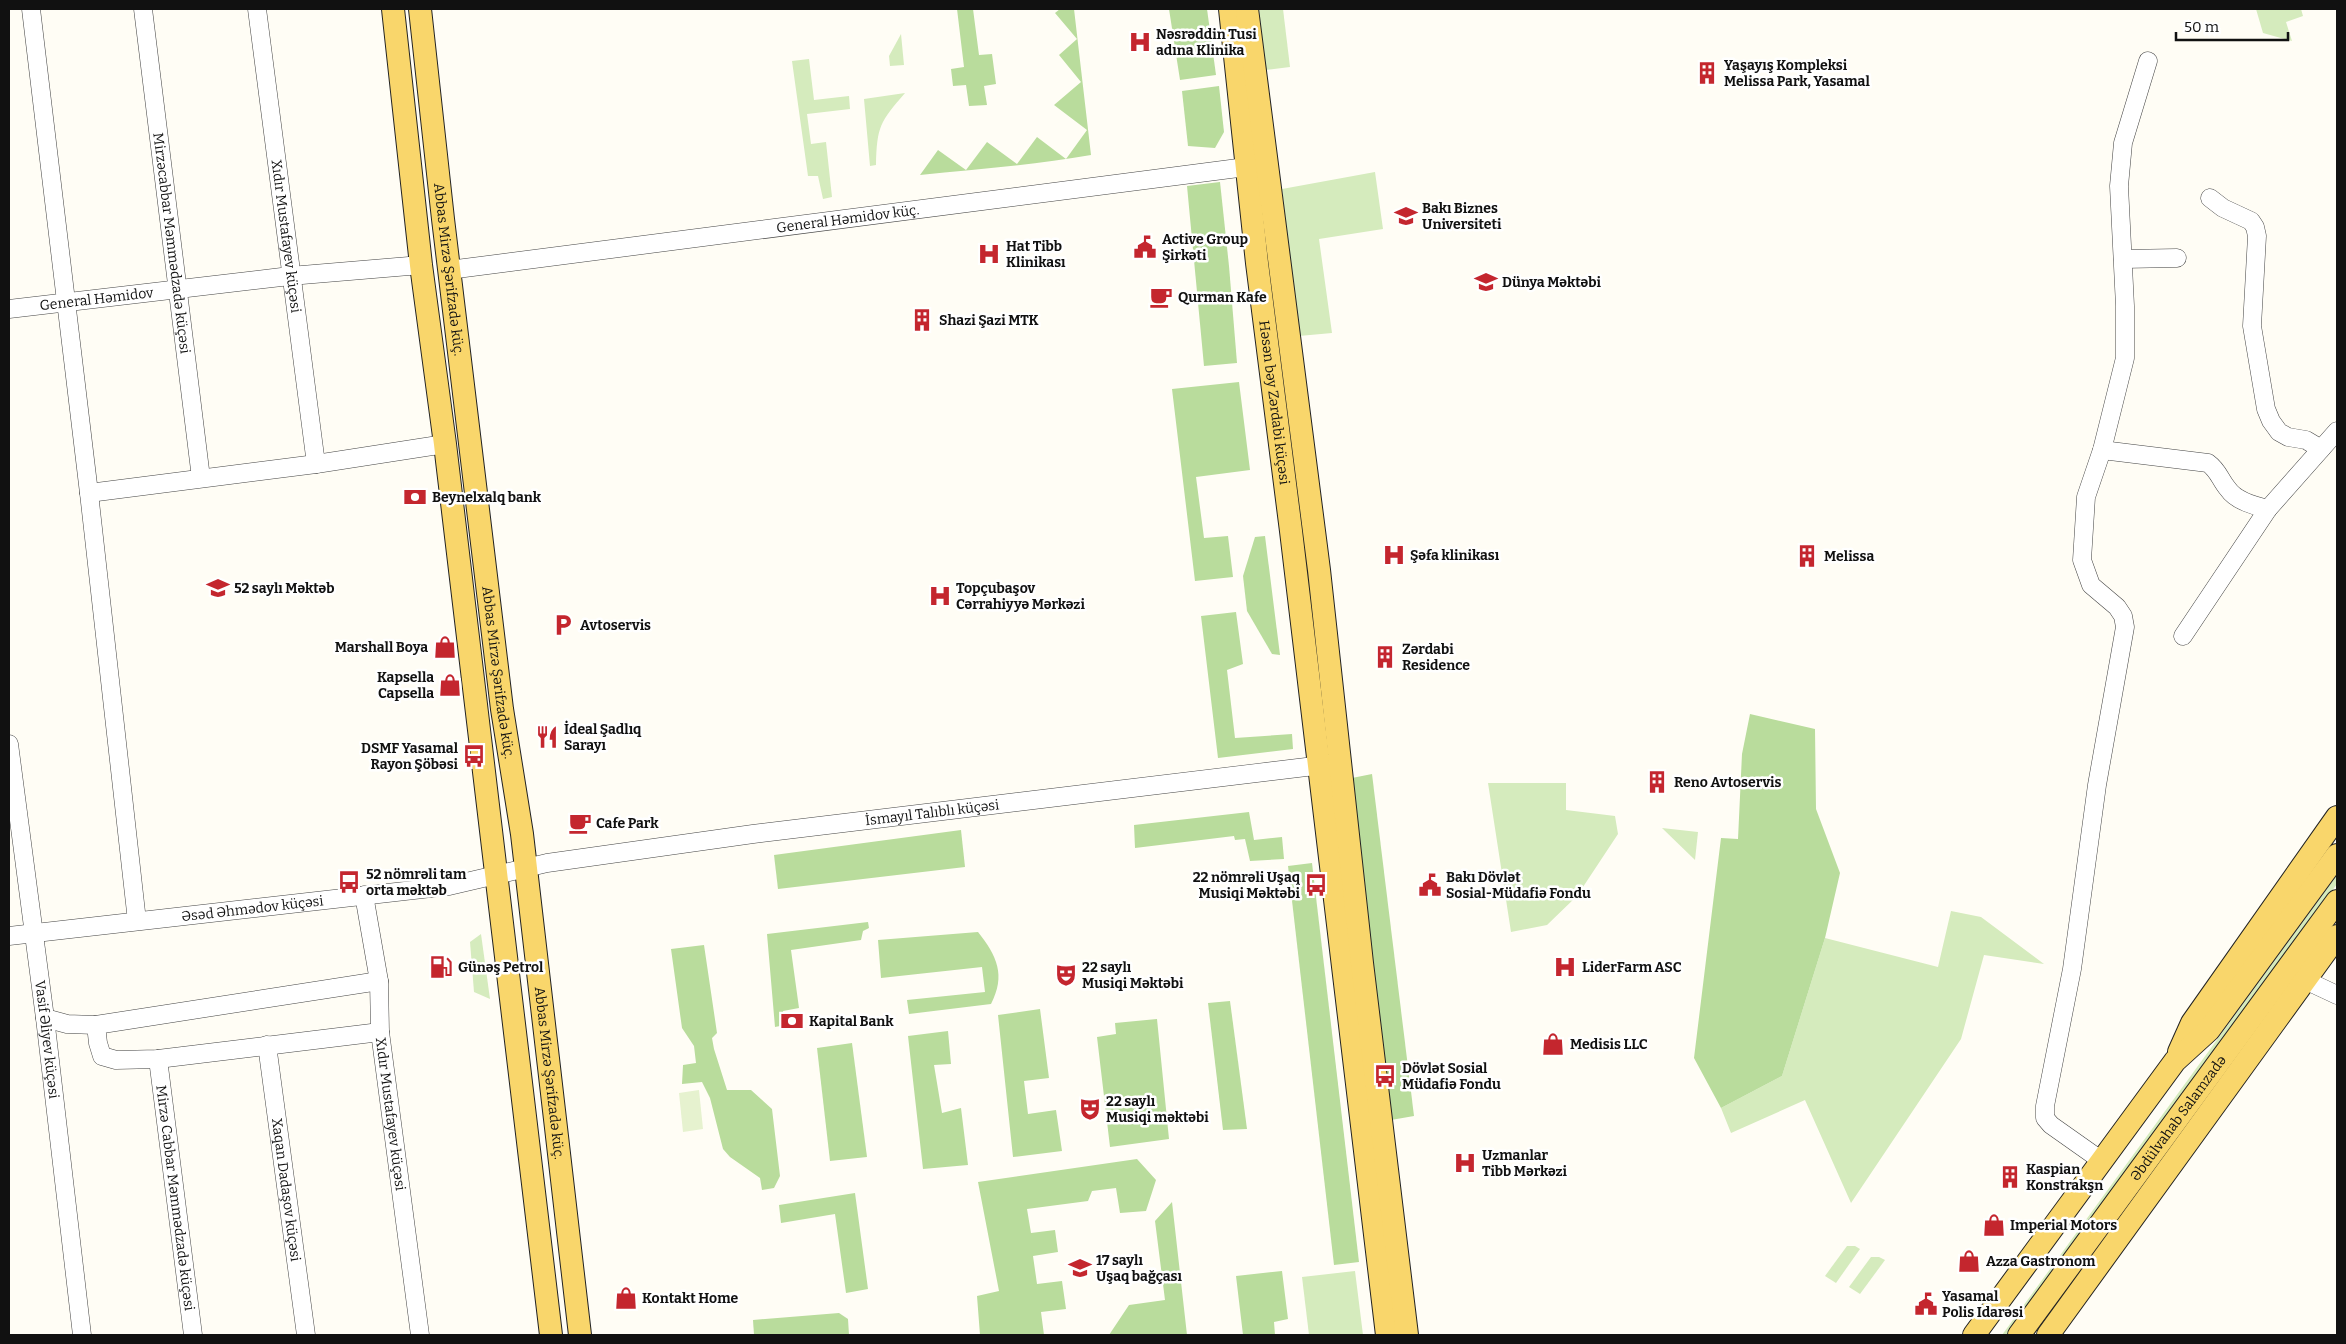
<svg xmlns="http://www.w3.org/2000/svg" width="2346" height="1344" font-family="Bitter,serif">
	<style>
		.green { fill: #d5ebbd }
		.forest { fill: #b9dc9c }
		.pitch { fill: #e6f2cf }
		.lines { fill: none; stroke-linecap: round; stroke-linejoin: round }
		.minor-casing { stroke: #444; stroke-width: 19 }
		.major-casing { stroke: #222; stroke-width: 24 }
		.minor { stroke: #fff; stroke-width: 18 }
		.major { stroke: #f9d66b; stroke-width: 22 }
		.labels { text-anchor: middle; stroke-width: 5; stroke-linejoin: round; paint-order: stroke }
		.poi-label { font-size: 14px; font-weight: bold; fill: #111; stroke: #fff; text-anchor: start }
		.street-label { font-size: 14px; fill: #111; stroke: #fff }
	</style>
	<rect width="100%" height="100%" fill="#fffdf5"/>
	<g class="green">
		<polygon points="1259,9 1283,9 1290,67 1265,70"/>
		<polygon points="2256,9 2301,9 2303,16 2286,22 2292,41 2263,33"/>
		<polygon points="901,34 904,65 890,66 889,56"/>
		<polygon points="809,59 814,100 849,96 850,109 807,114 811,144 826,142 832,197 823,199 818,176 808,176 792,61"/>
		<path d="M905 93C880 122 877 126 876 165L870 166 864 99Z"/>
		<polygon points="1375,172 1383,229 1319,239 1332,333 1299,336 1282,189"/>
		<polygon points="1488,783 1566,783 1566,810 1615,816 1618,834 1577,896 1547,925 1511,932"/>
		<polygon points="1662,828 1698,832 1695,860"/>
		<polygon points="2337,875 2337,884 2007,1335 2002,1335"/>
		<polygon points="1951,911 1981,917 2044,964 1984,955 1961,1039 1851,1203 1805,1100 1731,1133 1721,1108 1782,1076 1825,938 1938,967"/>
		<polygon points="481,934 490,999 474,992 470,942"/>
		<polygon points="1847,1246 1855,1246 1860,1249 1836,1283 1825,1276"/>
		<polygon points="1871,1257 1879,1257 1885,1260 1860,1294 1849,1287"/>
		<polygon points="1355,1271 1363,1335 1309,1335 1302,1277"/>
	</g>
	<g class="forest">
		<polygon points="957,9 973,9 979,55 992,54 996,84 984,86 987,105 969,106 966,85 953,86 951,69 964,67"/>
		<path d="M1060 9H1074L1091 155C1035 165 977 169 920 175L938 150 966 170 987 142 1017 164 1037 137 1066 159 1087 130 1054 105 1081 82 1059 55 1077 39 1055 13Z"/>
		<polygon points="1169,9 1207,9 1216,75 1180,80"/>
		<polygon points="1219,86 1224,132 1215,148 1188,146 1182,91"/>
		<polygon points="1220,182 1229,266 1237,363 1204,366 1187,186"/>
		<polygon points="1239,382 1250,470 1196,477 1204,538 1228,536 1233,577 1195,581 1172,389"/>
		<polygon points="1265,536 1280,655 1272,654 1247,611 1243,576 1255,537"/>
		<polygon points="1236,612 1243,664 1227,670 1235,738 1292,734 1293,749 1218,758 1201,616"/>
		<polygon points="1750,714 1815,729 1816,809 1840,873 1825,938 1782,1076 1721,1108 1694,1058 1721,838 1738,839 1742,754"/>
		<polygon points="1372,774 1414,1116 1391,1120 1352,778"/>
		<polygon points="1249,812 1254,840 1282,837 1284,859 1250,861 1245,839 1235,840 1234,836 1135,848 1134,825"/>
		<polygon points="961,830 965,867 778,889 774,855"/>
		<polygon points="1312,863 1359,1262 1334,1265 1288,866"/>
		<polygon points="868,922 869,928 863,931 861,940 791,950 799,1008 783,1011 785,1025 775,1027 767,934"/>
		<path d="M978 932C997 956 1006 975 991 1004L909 1014 907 1000 985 992 982 967 881 978 878 940Z"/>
		<polygon points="704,945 717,1033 712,1038 714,1049 727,1090 751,1090 772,1109 780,1176 774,1188 762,1190 760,1178 730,1157 723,1149 710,1098 702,1082 682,1084 683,1065 696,1063 694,1046 682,1028 671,949"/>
		<polygon points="1230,1001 1247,1129 1223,1130 1208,1003"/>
		<polygon points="1040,1009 1049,1078 1024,1081 1028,1114 1056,1110 1062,1151 1013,1157 998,1015"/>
		<polygon points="1157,1019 1169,1139 1110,1147 1097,1037 1116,1034 1115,1023"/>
		<polygon points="948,1031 951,1064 934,1065 942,1113 961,1108 968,1165 923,1169 908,1036"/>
		<polygon points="852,1043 867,1157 830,1161 817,1048"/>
		<polygon points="1137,1159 1156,1180 1146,1211 1120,1213 1116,1188 1092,1191 1088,1201 1027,1209 1031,1233 1055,1230 1058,1252 1033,1256 1037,1284 1062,1281 1066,1309 1041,1312 1044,1335 980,1335 977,1296 999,1291 978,1182"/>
		<polygon points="855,1193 868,1289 846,1293 835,1214 781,1223 779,1205"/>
		<polygon points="1172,1202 1187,1335 1109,1335 1129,1305 1165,1300 1155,1221"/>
		<polygon points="1282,1271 1288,1319 1274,1322 1275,1335 1243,1335 1236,1276"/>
		<polygon points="839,1313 848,1319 849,1335 754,1335 753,1320"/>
	</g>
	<polygon class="pitch" points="699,1090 703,1129 683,1132 679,1093"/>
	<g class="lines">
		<defs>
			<g id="minor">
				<polyline points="31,9 89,493 137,921"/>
				<path id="s1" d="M143 9 201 478"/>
				<path id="s2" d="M257 9 316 464"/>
				<polyline points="2210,198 2223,208 2251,221 2255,227 2257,236 2252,326 2266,409 2271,421 2279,432 2288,437 2306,440 2321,449"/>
				<polyline points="2123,259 2177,258"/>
				<path id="s3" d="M449 270 1246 167"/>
				<path id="s4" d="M9 309 290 276 421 265"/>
				<path d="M2102 450 2208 463C2219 471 2220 480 2228 489 2236 501 2255 506 2268 509"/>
				<polyline points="89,493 316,464 445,444"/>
				<polyline points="2183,636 2268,509 2337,431"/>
				<path id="s5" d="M9 744 45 1018 82 1335"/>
				<path id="s6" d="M364 895 379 981 380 1032 420 1335"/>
				<path id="s7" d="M9 936 449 886 547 863 753 834 1331 764"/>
				<polyline points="2305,980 2337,995"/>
				<polyline points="45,1018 67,1024 96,1025 98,1043 102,1056 116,1060 158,1059 380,1032"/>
				<polyline points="96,1025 379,981"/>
				<path id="s8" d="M267 1045 306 1335"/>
				<path id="s9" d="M158 1059 193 1335"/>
				<polyline points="2102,1161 2051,1125 2045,1118 2045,1106 2072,969 2097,785 2125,627 2123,616 2117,607 2091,585 2082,560 2086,497 2102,450 2125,358 2125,306 2119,186 2123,143 2148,61"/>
			</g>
			<g id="major">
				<polyline points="393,9 421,265 445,444 551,1335"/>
				<path id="s10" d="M420 9 443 219 502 709 522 834 580 1335"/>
				<path id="s11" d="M1230 9 1257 263 1291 531 1387 1335"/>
				<polyline points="1247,9 1319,570 1362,963 1407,1335"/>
				<polyline points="2179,1052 2192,1023 2337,817"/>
				<polyline points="1974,1335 2175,1061 2209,1030 2337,855"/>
				<path id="s12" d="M2019 1335 2337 901"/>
				<polyline points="2048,1335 2337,936"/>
			</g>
		</defs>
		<use href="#minor" class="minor-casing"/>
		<use href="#major" class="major-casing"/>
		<use href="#minor" class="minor"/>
		<use href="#major" class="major"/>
	</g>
	<defs>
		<symbol id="hospital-bare" viewBox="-9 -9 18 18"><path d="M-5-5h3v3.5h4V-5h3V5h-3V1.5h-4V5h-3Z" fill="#c4262e" stroke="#fff" stroke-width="2.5" paint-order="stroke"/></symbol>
		<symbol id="building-bare" viewBox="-9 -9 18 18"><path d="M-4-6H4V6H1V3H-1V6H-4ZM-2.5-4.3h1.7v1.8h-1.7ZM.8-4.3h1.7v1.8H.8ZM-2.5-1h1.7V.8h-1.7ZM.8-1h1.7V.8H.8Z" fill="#c4262e" stroke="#fff" stroke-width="2.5" paint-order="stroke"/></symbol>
		<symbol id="university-bare" viewBox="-9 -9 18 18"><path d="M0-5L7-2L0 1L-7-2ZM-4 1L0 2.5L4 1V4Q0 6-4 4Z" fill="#c4262e" stroke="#fff" stroke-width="2.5" paint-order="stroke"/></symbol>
		<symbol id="civic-bare" viewBox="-9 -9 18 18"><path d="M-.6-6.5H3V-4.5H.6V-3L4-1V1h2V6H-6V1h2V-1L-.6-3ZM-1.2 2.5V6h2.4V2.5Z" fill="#c4262e" stroke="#fff" stroke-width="2.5" paint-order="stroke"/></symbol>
		<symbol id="school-bare" viewBox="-9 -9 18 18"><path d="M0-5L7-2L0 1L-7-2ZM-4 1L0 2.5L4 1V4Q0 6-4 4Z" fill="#c4262e" stroke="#fff" stroke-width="2.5" paint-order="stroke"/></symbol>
		<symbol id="cafe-bare" viewBox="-9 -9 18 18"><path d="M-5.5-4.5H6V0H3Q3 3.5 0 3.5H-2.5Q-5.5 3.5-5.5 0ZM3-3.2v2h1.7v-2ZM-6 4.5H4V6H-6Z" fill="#c4262e" stroke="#fff" stroke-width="2.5" paint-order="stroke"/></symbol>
		<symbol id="bank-bare" viewBox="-9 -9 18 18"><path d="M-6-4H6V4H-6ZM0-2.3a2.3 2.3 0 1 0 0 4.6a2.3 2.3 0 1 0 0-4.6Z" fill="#c4262e" stroke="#fff" stroke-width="2.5" paint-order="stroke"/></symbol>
		<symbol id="parking-bare" viewBox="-9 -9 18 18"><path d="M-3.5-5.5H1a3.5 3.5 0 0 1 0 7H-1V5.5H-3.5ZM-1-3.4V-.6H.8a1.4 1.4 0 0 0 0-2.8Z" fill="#c4262e" stroke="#fff" stroke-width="2.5" paint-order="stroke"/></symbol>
		<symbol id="shop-bare" viewBox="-9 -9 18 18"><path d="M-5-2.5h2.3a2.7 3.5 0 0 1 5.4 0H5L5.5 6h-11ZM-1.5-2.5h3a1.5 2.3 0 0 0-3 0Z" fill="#c4262e" stroke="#fff" stroke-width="2.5" paint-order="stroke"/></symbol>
		<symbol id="restaurant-bare" viewBox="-9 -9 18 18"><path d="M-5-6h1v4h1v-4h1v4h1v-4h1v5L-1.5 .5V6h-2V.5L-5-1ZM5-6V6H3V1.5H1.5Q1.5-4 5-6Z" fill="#c4262e" stroke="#fff" stroke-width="2.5" paint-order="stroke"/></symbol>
		<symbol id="bus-bare" viewBox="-9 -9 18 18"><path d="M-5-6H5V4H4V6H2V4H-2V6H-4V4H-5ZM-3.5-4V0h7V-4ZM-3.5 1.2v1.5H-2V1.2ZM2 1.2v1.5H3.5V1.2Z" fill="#c4262e" stroke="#fff" stroke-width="2.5" paint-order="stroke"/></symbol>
		<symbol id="fuel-bare" viewBox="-9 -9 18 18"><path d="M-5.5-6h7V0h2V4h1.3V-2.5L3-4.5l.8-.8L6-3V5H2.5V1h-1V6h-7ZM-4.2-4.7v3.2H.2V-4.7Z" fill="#c4262e" stroke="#fff" stroke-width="2.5" paint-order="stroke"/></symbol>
		<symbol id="theatre-bare" viewBox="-9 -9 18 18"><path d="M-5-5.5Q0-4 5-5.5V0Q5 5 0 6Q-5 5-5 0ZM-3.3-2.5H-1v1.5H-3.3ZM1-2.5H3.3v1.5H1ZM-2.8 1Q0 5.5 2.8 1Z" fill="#c4262e" stroke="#fff" stroke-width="2.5" paint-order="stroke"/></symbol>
	</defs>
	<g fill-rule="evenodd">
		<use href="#hospital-bare" x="1124" y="26" width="32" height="32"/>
		<use href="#building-bare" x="1691" y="57" width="32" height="32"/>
		<use href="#university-bare" x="1390" y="200" width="32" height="32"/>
		<use href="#civic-bare" x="1129" y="231" width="32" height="32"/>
		<use href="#hospital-bare" x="973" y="238" width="32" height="32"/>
		<use href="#school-bare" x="1470" y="266" width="32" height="32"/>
		<use href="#cafe-bare" x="1145" y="281" width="32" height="32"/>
		<use href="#building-bare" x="906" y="304" width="32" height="32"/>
		<use href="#bank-bare" x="399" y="481" width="32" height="32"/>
		<use href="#hospital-bare" x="1378" y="539" width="32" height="32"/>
		<use href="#building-bare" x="1791" y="540" width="32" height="32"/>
		<use href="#school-bare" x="202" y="572" width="32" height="32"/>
		<use href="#hospital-bare" x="924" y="580" width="32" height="32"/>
		<use href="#parking-bare" x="547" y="609" width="32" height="32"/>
		<use href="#shop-bare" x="429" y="631" width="32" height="32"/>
		<use href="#building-bare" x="1369" y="641" width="32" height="32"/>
		<use href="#shop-bare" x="434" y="669" width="32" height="32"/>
		<use href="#restaurant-bare" x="531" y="721" width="32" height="32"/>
		<use href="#bus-bare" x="458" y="740" width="32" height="32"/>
		<use href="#building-bare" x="1641" y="766" width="32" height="32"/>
		<use href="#cafe-bare" x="564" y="807" width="32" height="32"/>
		<use href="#bus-bare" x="333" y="866" width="32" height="32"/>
		<use href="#bus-bare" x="1300" y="869" width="32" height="32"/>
		<use href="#civic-bare" x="1414" y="869" width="32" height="32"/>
		<use href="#fuel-bare" x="425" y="951" width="32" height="32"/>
		<use href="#hospital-bare" x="1549" y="951" width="32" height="32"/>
		<use href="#theatre-bare" x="1050" y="959" width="32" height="32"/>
		<use href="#bank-bare" x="776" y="1005" width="32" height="32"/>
		<use href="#shop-bare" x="1537" y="1028" width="32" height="32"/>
		<use href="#bus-bare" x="1369" y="1060" width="32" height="32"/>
		<use href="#theatre-bare" x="1074" y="1093" width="32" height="32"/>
		<use href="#hospital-bare" x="1449" y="1147" width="32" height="32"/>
		<use href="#building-bare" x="1994" y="1161" width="32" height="32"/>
		<use href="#shop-bare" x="1978" y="1209" width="32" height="32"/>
		<use href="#shop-bare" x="1953" y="1245" width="32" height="32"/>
		<use href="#school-bare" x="1064" y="1252" width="32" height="32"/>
		<use href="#shop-bare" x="610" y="1282" width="32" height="32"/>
		<use href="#civic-bare" x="1910" y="1288" width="32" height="32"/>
	</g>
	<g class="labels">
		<g class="poi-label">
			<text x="1156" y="39">Nəsrəddin Tusi<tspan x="1156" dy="16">adına Klinika</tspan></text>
			<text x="1724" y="70">Yaşayış Kompleksi<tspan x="1724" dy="16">Melissa Park, Yasamal</tspan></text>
			<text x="1422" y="213">Bakı Biznes<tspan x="1422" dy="16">Universiteti</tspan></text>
			<text x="1162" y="244">Active Group<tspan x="1162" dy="16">Şirkəti</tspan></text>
			<text x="1006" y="251">Hat Tibb<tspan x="1006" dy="16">Klinikası</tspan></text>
			<text x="1502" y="287">Dünya Məktəbi</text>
			<text x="1178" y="302">Qurman Kafe</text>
			<text x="939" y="325">Shazi Şazi MTK</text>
			<text x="432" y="502">Beynelxalq bank</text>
			<text x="1410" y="560">Şəfa klinikası</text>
			<text x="1824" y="561">Melissa</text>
			<text x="234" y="593">52 saylı Məktəb</text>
			<text x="956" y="593">Topçubaşov<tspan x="956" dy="16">Cərrahiyyə Mərkəzi</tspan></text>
			<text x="580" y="630">Avtoservis</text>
			<text x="428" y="652" text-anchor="end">Marshall Boya</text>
			<text x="1402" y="654">Zərdabi<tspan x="1402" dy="16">Residence</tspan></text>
			<text x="434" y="682" text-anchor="end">Kapsella<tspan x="434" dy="16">Capsella</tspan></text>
			<text x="564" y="734">İdeal Şadlıq<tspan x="564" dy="16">Sarayı</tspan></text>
			<text x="458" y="753" text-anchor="end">DSMF Yasamal<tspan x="458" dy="16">Rayon Şöbəsi</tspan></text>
			<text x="1674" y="787">Reno Avtoservis</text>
			<text x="596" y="828">Cafe Park</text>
			<text x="366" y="879">52 nömrəli tam<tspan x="366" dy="16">orta məktəb</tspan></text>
			<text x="1300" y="882" text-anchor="end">22 nömrəli Uşaq<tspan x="1300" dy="16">Musiqi Məktəbi</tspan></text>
			<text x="1446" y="882">Bakı Dövlət<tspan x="1446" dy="16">Sosial-Müdafiə Fondu</tspan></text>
			<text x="458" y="972">Günəş Petrol</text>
			<text x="1082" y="972">22 saylı<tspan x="1082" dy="16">Musiqi Məktəbi</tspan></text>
			<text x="1582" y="972">LiderFarm ASC</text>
			<text x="809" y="1026">Kapital Bank</text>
			<text x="1570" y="1049">Medisis LLC</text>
			<text x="1402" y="1073">Dövlət Sosial<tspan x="1402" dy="16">Müdafiə Fondu</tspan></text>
			<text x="1106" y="1106">22 saylı<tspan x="1106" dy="16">Musiqi məktəbi</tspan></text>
			<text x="1482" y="1160">Uzmanlar<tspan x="1482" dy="16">Tibb Mərkəzi</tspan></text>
			<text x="2026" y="1174">Kaspian<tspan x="2026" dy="16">Konstrakşn</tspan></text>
			<text x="2010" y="1230">Imperial Motors</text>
			<text x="1096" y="1265">17 saylı<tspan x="1096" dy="16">Uşaq bağçası</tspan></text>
			<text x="1986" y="1266">Azza Gastronom</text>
			<text x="1942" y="1301">Yasamal<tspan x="1942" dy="16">Polis Idarəsi</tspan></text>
			<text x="642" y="1303">Kontakt Home</text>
		</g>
		<g class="street-label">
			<text dy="5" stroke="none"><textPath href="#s3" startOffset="402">General Həmidov küç.</textPath></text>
			<text dy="5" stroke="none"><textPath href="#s2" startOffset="229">Xıdır Mustafayev küçəsi</textPath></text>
			<text dy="5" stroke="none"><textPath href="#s1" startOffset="236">Mirzəcabbar Məmmədzadə küçəsi</textPath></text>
			<text dy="5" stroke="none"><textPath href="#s10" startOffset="262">Abbas Mirzə Şərifzadə küç.</textPath></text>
			<text dy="5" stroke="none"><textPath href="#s4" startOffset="88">General Həmidov</textPath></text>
			<text dy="5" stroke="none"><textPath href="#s11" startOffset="396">Həsən bəy Zərdabi küçəsi</textPath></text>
			<text dy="5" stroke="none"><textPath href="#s10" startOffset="668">Abbas Mirzə Şərifzadə küç.</textPath></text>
			<text dy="5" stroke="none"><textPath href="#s7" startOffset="932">İsmayıl Talıblı küçəsi</textPath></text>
			<text dy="5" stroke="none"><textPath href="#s7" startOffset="245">Əsəd Əhmədov küçəsi</textPath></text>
			<text dy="5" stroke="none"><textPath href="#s5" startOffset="298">Vasif Əliyev küçəsi</textPath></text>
			<text dy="5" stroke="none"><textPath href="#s10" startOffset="1072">Abbas Mirzə Şərifzadə küç.</textPath></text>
			<text dy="5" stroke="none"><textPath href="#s6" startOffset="221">Xıdır Mustafayev küçəsi</textPath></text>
			<text dy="5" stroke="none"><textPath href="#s12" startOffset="269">Əbdülvahab Salamzadə</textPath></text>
			<text dy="5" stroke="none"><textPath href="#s8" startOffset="146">Xaqan Dadaşov küçəsi</textPath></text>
			<text dy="5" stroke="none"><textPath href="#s9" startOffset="140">Mirzə Cabbar Məmmədzadə küçəsi</textPath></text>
		</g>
	</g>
	<rect width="2346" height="1344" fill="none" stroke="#111111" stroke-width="20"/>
	<path d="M2176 32v8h112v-8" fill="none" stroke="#111111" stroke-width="2.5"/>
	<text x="2184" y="32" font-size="15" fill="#111111" stroke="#ffffff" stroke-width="4" paint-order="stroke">50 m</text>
</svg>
